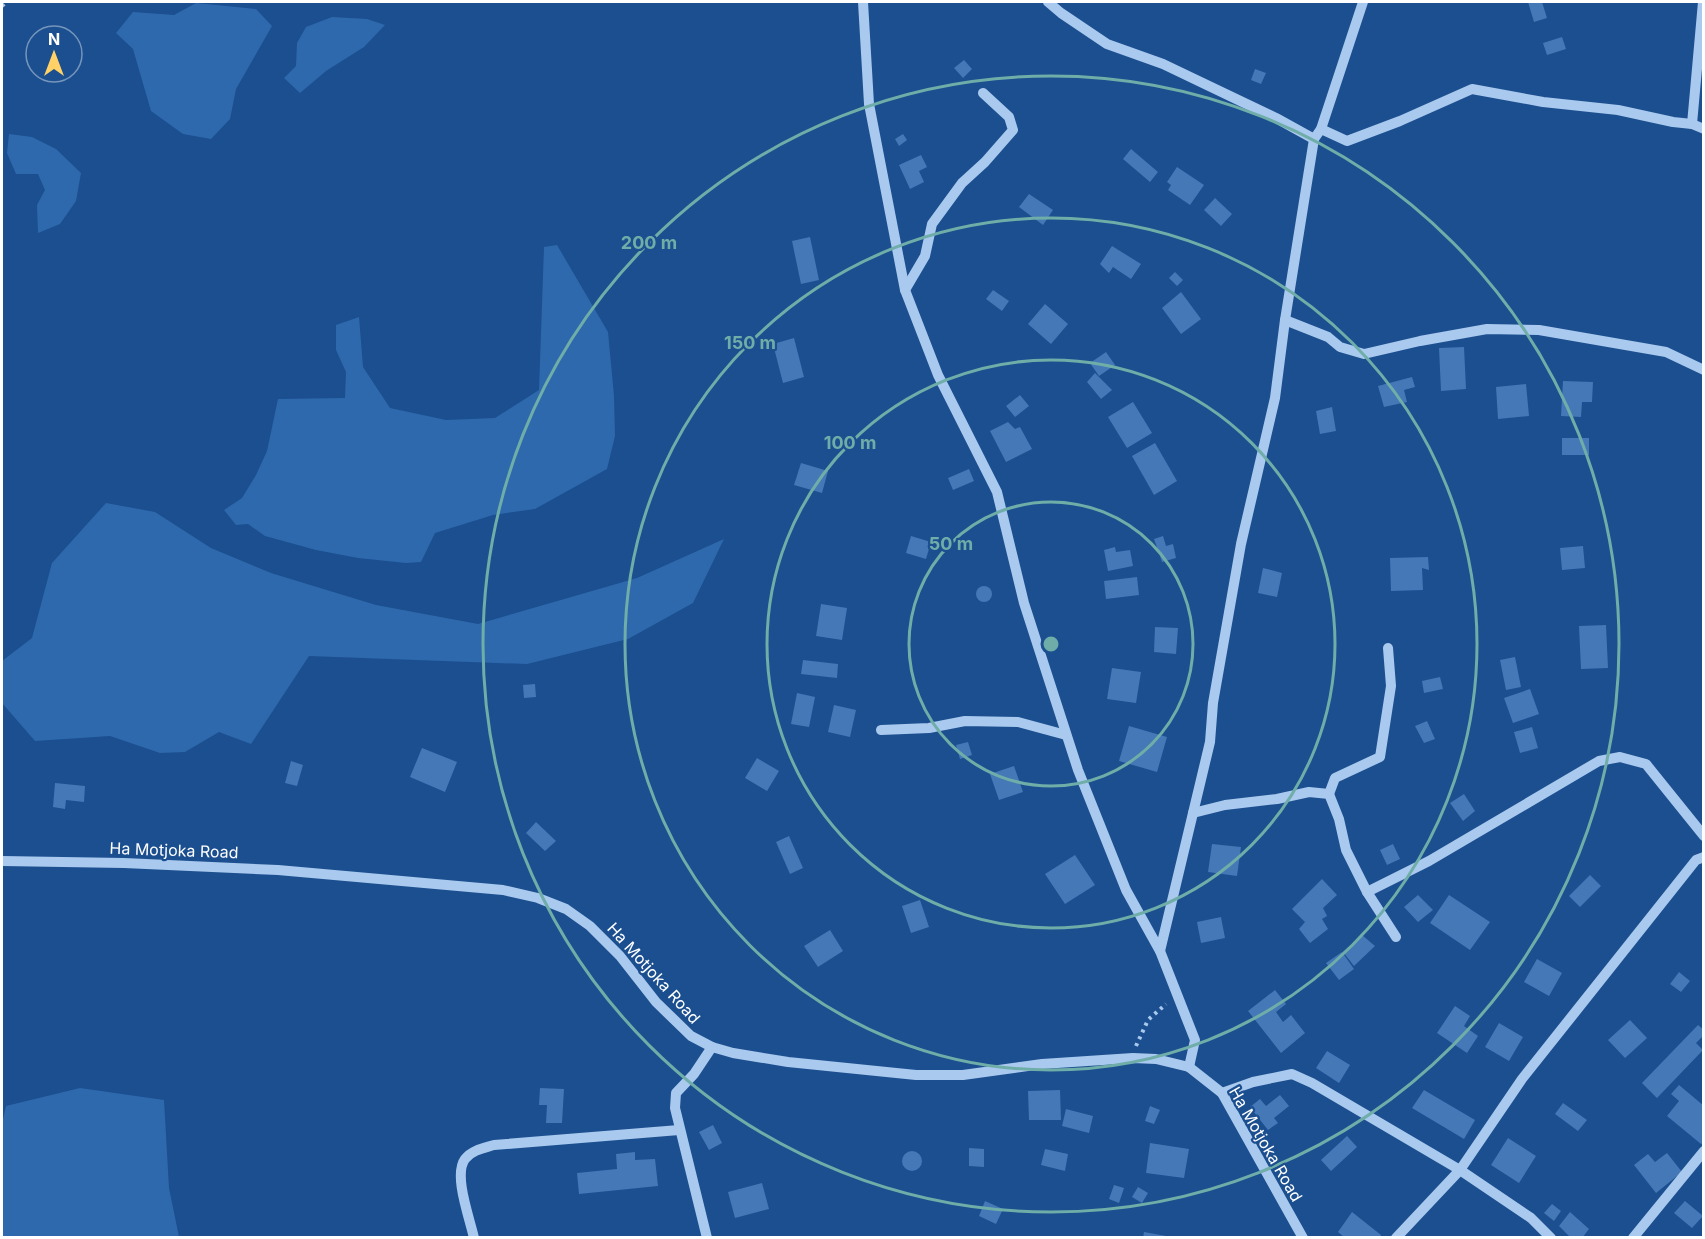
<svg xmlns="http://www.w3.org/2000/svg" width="1705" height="1239" font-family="Inter,sans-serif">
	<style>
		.green { fill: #2e69ad }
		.building { fill: #4478b7 }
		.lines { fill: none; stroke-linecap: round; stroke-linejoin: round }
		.path { stroke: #a9c9ee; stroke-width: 4; stroke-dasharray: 3 4.5; stroke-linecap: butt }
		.minor { stroke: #a9c9ee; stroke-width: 10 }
		.ring { fill: none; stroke: #6fada8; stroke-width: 3 }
		.labels { text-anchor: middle; stroke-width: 4.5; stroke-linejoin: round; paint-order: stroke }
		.street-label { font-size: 16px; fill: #fff; stroke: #1b4f8f }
		.centre { fill: #6fada8; stroke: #1b4f8f; stroke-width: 3 }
		.ring-label { font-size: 18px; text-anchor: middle; font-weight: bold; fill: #6fada8; stroke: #1b4f8f; stroke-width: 4.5; stroke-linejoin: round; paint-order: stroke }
	</style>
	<rect width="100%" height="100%" fill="#1b4f8f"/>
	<g class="green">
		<polygon points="196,3 256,9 272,26 236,89 230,119 211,139 183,134 151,111 133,49 116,33 133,12 174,15"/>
		<polygon points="332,17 367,19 385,25 364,47 326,71 300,93 284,78 296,66 297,43 306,27"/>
		<polygon points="9,134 32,137 56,149 81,173 76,201 60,224 38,233 37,205 45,190 38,174 16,174 7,153"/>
		<polygon points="557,245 608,332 614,396 615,436 607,469 535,509 493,515 435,533 421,562 406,563 358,558 316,550 265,536 248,524 236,525 224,510 242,498 256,475 267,451 278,399 345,398 346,372 336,350 336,325 359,317 363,367 390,408 446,420 495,418 539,390 544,247"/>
		<polygon points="106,503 155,512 211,548 271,573 376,605 478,624 637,578 724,539 693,603 628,639 527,664 309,656 251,744 219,732 185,752 160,753 110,736 35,741 2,703 2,661 32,638 52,563"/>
		<polygon points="80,1088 164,1100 169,1188 179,1237 2,1237 2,1124 6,1106"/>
	</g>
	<g class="building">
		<polygon points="1528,2 1542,2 1547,18 1534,22"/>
		<polygon points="1562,37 1566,49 1547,55 1543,43"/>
		<polygon points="964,60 972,69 963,78 954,68"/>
		<polygon points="1255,69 1266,73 1261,84 1251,80"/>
		<polygon points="903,134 907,140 899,146 895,139"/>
		<polygon points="1131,149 1158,172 1150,182 1123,159"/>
		<polygon points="921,155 927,167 919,171 924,182 910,189 899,165"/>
		<polygon points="1177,167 1204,185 1190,205 1168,190 1171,185 1167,182"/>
		<polygon points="1029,194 1053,210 1043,225 1019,207"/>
		<polygon points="1215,198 1232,214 1221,226 1204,210"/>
		<polygon points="810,237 819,280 801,284 792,241"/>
		<polygon points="1112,246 1141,264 1131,279 1113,267 1109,273 1100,264"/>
		<polygon points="1175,272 1183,280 1177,286 1169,278"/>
		<polygon points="993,290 1009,301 1002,311 986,299"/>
		<polygon points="1181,292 1201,319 1181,334 1162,308"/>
		<polygon points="1045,304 1068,324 1051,344 1028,324"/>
		<polygon points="794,338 804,377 783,383 773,344"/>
		<polygon points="1464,347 1466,389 1441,391 1439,348"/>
		<polygon points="1106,352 1115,365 1099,376 1090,363"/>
		<polygon points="1095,373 1112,390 1101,399 1087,382"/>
		<polygon points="1412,377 1415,387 1404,390 1407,402 1384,407 1378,386"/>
		<polygon points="1563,381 1593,382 1592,402 1582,402 1581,417 1561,416"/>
		<polygon points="1526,384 1529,416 1498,419 1496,387"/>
		<polygon points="1020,395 1029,406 1015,417 1006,406"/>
		<polygon points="1133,402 1152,433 1127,448 1108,417"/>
		<polygon points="1332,407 1336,431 1320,434 1316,411"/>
		<polygon points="1008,422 1015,429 1020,427 1032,449 1006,462 990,431"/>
		<rect x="1562" y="438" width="27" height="17"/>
		<polygon points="1155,443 1177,481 1154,495 1132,456"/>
		<polygon points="801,463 828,471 822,493 794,485"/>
		<polygon points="969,469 974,481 953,490 948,478"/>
		<polygon points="911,536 931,542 926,559 906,553"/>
		<polygon points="1163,536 1166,546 1173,544 1176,558 1162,562 1154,539"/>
		<polygon points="1583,546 1585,568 1562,570 1560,548"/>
		<polygon points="1115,547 1116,552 1130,550 1133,566 1108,571 1104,550"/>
		<polygon points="1428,557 1429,570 1422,568 1423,590 1391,591 1390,558"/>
		<polygon points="1263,568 1282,573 1277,597 1258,593"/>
		<polygon points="1137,577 1139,595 1106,599 1104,581"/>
		<circle cx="984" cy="594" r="8"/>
		<polygon points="821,604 847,608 842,640 816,636"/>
		<polygon points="1606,625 1608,668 1581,669 1579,626"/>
		<polygon points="1155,627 1178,628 1176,654 1154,652"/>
		<polygon points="1515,657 1521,687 1506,690 1500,660"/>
		<polygon points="803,660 838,664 837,678 801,674"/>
		<polygon points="1112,668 1141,672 1136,703 1107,699"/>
		<polygon points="1440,677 1443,689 1424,693 1422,681"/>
		<polygon points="535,684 536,697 524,698 523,685"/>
		<polygon points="1530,689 1539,714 1513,723 1504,698"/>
		<polygon points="797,693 815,697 809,727 791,724"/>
		<polygon points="834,705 856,710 850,737 828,732"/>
		<polygon points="1427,721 1435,739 1424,743 1415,726"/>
		<polygon points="1129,726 1167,737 1157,772 1119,761"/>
		<polygon points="1532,727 1538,748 1520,753 1514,732"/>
		<polygon points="968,742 972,755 960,759 956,745"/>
		<polygon points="422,748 457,762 445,792 410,777"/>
		<polygon points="757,758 779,771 767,791 745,778"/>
		<polygon points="291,761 303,765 297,786 285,783"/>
		<polygon points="1014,766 1023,792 999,800 990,774"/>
		<polygon points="55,783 85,786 84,802 66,800 65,809 53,807"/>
		<polygon points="1464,794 1475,811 1463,821 1450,803"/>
		<polygon points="536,822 556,841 545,851 526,833"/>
		<polygon points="789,836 803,868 790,874 776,842"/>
		<polygon points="1212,844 1241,847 1237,876 1208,872"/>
		<polygon points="1393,844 1400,859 1387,865 1380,850"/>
		<polygon points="1075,855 1095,885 1065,904 1045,874"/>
		<polygon points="1590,875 1601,886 1580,907 1569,896"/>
		<polygon points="1322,879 1337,895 1323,908 1327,916 1322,919 1328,929 1310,943 1299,929 1305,922 1292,909"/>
		<polygon points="1418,895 1433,910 1418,922 1404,907"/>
		<polygon points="1449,895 1490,922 1470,950 1430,923"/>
		<polygon points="920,900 929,927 911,933 902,906"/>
		<polygon points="1221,917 1225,938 1201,943 1197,922"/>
		<polygon points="830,930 843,951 818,967 804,946"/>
		<polygon points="1362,935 1375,946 1354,966 1343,952"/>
		<polygon points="1342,952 1354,969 1339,980 1326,963"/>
		<polygon points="1537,959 1562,973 1549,996 1524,982"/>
		<polygon points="1679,972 1690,981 1681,992 1670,984"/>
		<polygon points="1275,990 1286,1004 1276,1012 1283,1022 1291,1015 1305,1033 1281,1053 1248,1011"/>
		<polygon points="1455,1006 1470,1016 1464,1026 1478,1036 1467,1053 1437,1033"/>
		<polygon points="1630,1020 1647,1038 1625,1058 1608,1040"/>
		<polygon points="1499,1023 1523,1037 1509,1061 1485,1047"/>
		<polygon points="1698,1025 1704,1030 1704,1035 1696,1043 1703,1050 1657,1098 1642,1083"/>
		<polygon points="1327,1051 1350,1065 1339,1083 1316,1068"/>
		<polygon points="1679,1085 1704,1106 1704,1142 1701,1144 1667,1116 1679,1101 1671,1094"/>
		<polygon points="540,1088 564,1089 562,1123 546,1123 547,1105 539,1105"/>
		<polygon points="1060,1090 1061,1120 1029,1120 1028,1091"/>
		<polygon points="1424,1090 1475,1120 1464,1139 1412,1108"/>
		<polygon points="1280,1095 1289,1106 1274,1118 1278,1123 1268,1130 1250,1107 1260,1099 1266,1106"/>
		<polygon points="1563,1103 1587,1120 1578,1131 1555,1114"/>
		<polygon points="1150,1106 1160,1110 1154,1124 1145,1121"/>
		<polygon points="1066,1109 1093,1116 1089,1133 1062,1126"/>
		<polygon points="713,1125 722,1143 709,1150 699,1132"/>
		<polygon points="1347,1136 1357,1147 1331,1171 1321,1160"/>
		<polygon points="1508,1138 1536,1156 1519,1183 1491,1165"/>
		<polygon points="1150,1143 1189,1149 1184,1178 1146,1173"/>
		<polygon points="969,1148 984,1149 984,1167 969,1166"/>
		<polygon points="1045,1149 1068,1154 1065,1171 1041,1165"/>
		<circle cx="912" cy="1161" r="10"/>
		<polygon points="635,1152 635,1160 655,1159 658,1186 579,1194 577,1173 617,1169 616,1154"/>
		<polygon points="1667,1153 1682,1172 1656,1193 1634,1165 1648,1154 1655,1162"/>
		<polygon points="762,1183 769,1209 735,1218 728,1192"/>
		<polygon points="1114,1185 1124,1188 1119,1203 1109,1199"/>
		<polygon points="1138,1187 1148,1193 1142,1203 1132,1197"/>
		<polygon points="985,1201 1003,1209 996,1224 979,1216"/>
		<polygon points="1685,1201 1703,1216 1692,1228 1674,1213"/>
		<polygon points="1552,1204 1561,1211 1554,1221 1544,1213"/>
		<polygon points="1352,1212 1381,1235 1380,1238 1345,1238 1338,1232"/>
		<polygon points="1570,1212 1589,1229 1582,1238 1571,1238 1559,1226"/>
		<polygon points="1144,1232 1166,1236 1166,1238 1143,1238"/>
	</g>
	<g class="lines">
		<g class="path">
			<polyline points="2,6 6,2"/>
			<polyline points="1136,1046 1148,1020 1166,1004"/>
		</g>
		<g class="minor">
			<polyline points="863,2 869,104 905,290 938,375 997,492 1024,603 1078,770 1126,890 1160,951 1195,1040 1189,1067"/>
			<polyline points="1048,2 1061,13 1107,44 1163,64 1276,118 1314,139"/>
			<polyline points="1692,124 1703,2"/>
			<polyline points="1321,129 1347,141 1400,121 1472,89 1543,102 1618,110 1673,122 1692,124 1704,129"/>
			<polyline points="905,290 925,256 932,224 962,183 985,162 1013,130 1009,117 983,93"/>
			<polyline points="1285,320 1328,337 1340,347 1364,354 1420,341 1487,329 1539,330 1666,352 1704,370"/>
			<polyline points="881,730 929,728 965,721 1018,722 1066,735"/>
			<polyline points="1329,794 1335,778 1380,757 1391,686 1388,648"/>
			<polyline points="1193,813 1225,805 1277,799 1309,792 1329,794 1339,819 1346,850 1367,892 1396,937"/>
			<polyline points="2,861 124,863 278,870 503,890 538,898 566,909 590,926 620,956 656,1002 691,1036 712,1047 733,1053 788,1062 916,1075 963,1075 1042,1064 1133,1058 1156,1059 1189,1067 1222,1093 1303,1238"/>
			<polyline points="1367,892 1429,861 1599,761 1620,757 1646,764 1704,836"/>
			<polyline points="1160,951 1210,742 1213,703 1241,544 1275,398 1285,320 1314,139 1321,129 1363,2"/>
			<polyline points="1222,1093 1253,1082 1292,1074 1312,1083 1460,1170 1531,1218 1551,1238"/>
			<path d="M474 1238C470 1219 453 1175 465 1159 472 1150 484 1148 494 1145L679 1130"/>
			<polyline points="707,1238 675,1108 676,1093 694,1074 712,1047"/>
			<polyline points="1396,1238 1460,1170 1522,1079 1696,860 1704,857"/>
			<polyline points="1633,1238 1704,1151"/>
		</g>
	</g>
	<g class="ring">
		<circle cx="1051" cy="644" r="142"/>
		<circle cx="1051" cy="644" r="284"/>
		<circle cx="1051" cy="644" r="426"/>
		<circle cx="1051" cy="644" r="568"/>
	</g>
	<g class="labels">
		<g class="street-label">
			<text transform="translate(174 850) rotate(2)" y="6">Ha Motjoka Road</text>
			<text transform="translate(654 973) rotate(48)" y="6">Ha Motjoka Road</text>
			<text transform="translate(1266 1144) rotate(60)" y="6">Ha Motjoka Road</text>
		</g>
	</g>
	<circle cx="1051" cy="644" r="9" class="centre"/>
	<g class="ring-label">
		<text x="649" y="249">200 m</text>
		<text x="750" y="349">150 m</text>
		<text x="850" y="449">100 m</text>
		<text x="951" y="550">50 m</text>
	</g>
	<rect width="1705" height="1239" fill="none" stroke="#ffffff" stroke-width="6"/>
	<g transform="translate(54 54)"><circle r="28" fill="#1b4f8f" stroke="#7695bc" stroke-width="1.5"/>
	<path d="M0-4.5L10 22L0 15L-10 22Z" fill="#ffd166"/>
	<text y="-9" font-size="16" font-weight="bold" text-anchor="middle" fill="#ffffff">N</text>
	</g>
</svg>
